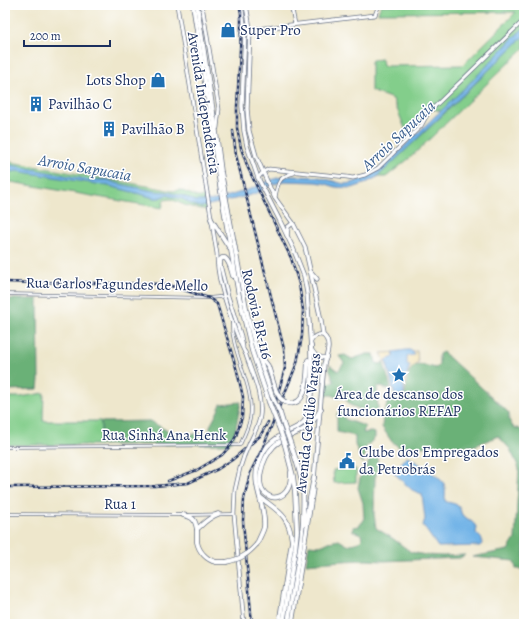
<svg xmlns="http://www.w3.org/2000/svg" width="529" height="629" font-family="Alegreya,serif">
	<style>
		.green { fill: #83ce8b; stroke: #4f7e74 }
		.forest { fill: #6ab177; stroke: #42706a }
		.sand { fill: #eeda9e; stroke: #84847e }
		.water { fill: #72b4e7; stroke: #4672a2 }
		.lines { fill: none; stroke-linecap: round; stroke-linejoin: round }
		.minor-casing { stroke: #656f84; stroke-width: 3.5 }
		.tertiary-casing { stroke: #656f84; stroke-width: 4.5 }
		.secondary-casing { stroke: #656f84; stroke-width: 4.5 }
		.primary-casing { stroke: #656f84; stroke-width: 5 }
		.motorway-casing { stroke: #656f84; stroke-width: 5.5 }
		.minor { stroke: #fff; stroke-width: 2 }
		.tertiary { stroke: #fff; stroke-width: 3 }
		.secondary { stroke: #fff; stroke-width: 3 }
		.primary { stroke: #fff; stroke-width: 3.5 }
		.motorway { stroke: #fff; stroke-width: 4 }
		.rail-casing { stroke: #1b2f5e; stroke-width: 2.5 }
		.rail { stroke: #fff; stroke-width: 1; stroke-dasharray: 3; stroke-linecap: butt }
		.secondary-bridge-casing { stroke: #656f84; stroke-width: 4.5; stroke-linecap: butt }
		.motorway-bridge-casing { stroke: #656f84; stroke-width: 5.5; stroke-linecap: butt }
		.secondary-bridge { stroke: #fff; stroke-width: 3 }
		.motorway-bridge { stroke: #fff; stroke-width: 4 }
		.labels { text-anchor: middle; stroke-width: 3; stroke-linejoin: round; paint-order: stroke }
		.poi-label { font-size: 15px; fill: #1b2f5e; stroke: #fff; text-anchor: start }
		.street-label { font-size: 15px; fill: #1b2f5e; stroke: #fff }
		.water-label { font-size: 16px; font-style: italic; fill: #395e8e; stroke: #fff }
	</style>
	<rect width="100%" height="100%" fill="#fff"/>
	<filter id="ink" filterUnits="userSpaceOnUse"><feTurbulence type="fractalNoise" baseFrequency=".025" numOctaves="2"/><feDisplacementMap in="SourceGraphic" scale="8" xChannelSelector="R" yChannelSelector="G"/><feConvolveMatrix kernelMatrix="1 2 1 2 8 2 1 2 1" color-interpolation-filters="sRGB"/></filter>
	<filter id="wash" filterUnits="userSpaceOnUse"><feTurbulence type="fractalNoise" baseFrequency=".012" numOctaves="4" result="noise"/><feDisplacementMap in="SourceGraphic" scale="16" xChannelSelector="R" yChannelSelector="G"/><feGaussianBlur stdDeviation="0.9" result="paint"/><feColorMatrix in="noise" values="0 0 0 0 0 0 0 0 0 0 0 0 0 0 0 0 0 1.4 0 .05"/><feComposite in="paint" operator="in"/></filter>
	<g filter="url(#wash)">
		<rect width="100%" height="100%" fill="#eee7cc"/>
		<g class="green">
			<polygon points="381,5 524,5 524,28 513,38 484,69 441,111 428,108 425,111 420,121 408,136 393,99 371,91 371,62 372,60 382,59 383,66 463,65 516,12 378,13"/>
			<polygon points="524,36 524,48 411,157 386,177 377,177 443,115"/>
			<polygon points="5,161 158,188 173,191 180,190 197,197 205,197 205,201 195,201 183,196 167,192 153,191 115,183 108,180 90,180 7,165 5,164"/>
			<polygon points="5,169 12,172 17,170 109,186 144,195 154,198 159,198 166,195 183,199 191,204 201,207 206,206 207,210 187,206 171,199 164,200 162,208 5,181"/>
			<polygon points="44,393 43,421 101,421 101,445 5,445 5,397 20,397"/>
			<polygon points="356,469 356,482 334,483 333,470"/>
		</g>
		<g class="forest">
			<polygon points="5,299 38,299 39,380 38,389 6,390 5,389"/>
			<path d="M443 352 509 413V420L513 427 520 429 524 434V569H516L514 561 472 557 508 550 515 539 519 468 510 449 498 436 474 446 399 447 392 442 382 427 383 416 388 401 395 398H402L405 394C406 384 405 366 419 365 424 365 431 367 436 368L439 365V354Z"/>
			<polygon points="367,354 374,354 376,363 382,364 383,361 391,388 385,389 381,386 377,387 378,412 371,414 350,405 345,398 338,398 332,395 326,395 326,383 334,382 329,368 330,365 338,371 344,363 339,356 345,355 352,359"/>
			<polygon points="241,402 234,437 229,444 102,445 101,422 150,421 173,434 210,434 210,426 215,417 221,404"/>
			<path d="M343 412 344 418C350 423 358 422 365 427L363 433 371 432 375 433V438L366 447 363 464 355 445V436L337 432V413Z"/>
			<polygon points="377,456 378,469 375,478 374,514 376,528 392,538 411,552 425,555 443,556 465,555 460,558 383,561 366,560 342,561 306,564 309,545 319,546 323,545 329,542 339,540 347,545 359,542 362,539 361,534 353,531 353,527 359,526 364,520 363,503 358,488 361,473 365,469 371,457"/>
		</g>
		<polygon class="sand" points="417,351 418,363 409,371 407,378 405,394 395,398 390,372 381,353"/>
		<g class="water">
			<polygon points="524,28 524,36 391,164 377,177 364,184 352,188 336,187 323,183 315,182 284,181 272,185 254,194 243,197 201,207 191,204 183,199 166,195 159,198 154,198 144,195 109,186 17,171 12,172 5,169 5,164 90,180 108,180 115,183 153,191 167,192 183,196 195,201 205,201 216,200 248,190 269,181 277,178 290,176 318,177 344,184 352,183 365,178 383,167 434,117 441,111 484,69 513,38"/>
			<polygon points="406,350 410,350 414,353 414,355 407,356 407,365 410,365 404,381 404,393 403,396 395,396 386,360 394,357 393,352"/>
			<path d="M407 457C414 460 442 478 444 484 446 489 445 495 445 501 450 504 457 502 460 509 461 511 461 513 462 515 469 520 479 524 476 533L482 539V544L480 546 438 547 426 530 423 525 425 519 422 494 412 490 396 475 393 471Z"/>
		</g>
	</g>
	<g filter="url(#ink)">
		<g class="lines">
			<defs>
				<g id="minor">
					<polyline points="5,294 209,298 228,296"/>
					<path d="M5 447 240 445C244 436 248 428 250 419 255 392 237 362 233 336 232 332 232 328 232 323"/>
					<polyline points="5,514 183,515"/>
					<polyline points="188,515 234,514"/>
				</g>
				<polyline id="tertiary" points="291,5 295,24"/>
				<g id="secondary">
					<path d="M177 5 217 254C217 277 224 297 231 318 235 330 239 341 245 353"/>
					<polyline points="202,5 219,109 217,128"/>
					<polyline points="248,30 375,15 379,5"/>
					<polyline points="258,178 263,172 269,169 347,177 353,178 365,175 378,168 421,126 428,113 524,20"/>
					<path d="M275 198C277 184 279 176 294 173"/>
					<polyline points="220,264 228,296 241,336 243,347"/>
					<path d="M245 352C251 372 263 394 260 416 259 425 254 434 250 442"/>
					<polyline points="244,456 240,468 235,490 234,514 244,624"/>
				</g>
				<g id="primary">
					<path d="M241 5 245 30 242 106 244 131 247 146 258 178 279 219 293 248 304 276 307 293 311 349C316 357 317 357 326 358"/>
					<path d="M246 5 250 29 247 109 249 131 256 156 270 188 275 198 293 223 305 247 321 320 323 335C332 342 327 355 324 364L314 479"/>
					<polyline points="287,235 288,227 293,223"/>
					<polyline points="311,272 317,279"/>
					<path d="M311 341C314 336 317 334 323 335"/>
					<polyline points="292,624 313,489"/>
				</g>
				<g id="motorway">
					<polyline points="193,5 207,96 221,192 239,296 252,351 269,402"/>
					<polyline points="197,5 216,132 221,172 247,313 256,348 272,396"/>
					<polyline points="211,219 229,247"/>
					<path d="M220 264V260L222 258H225C230 262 231 269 233 276"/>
					<polyline points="259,354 268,366 276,391"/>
					<path d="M285 402C288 403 292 404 294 403 308 400 307 372 308 360"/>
					<polyline points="280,413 284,426"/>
					<polyline points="276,420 280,430"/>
					<path d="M291 472C291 482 289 494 278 497 274 498 272 498 269 496 252 487 263 457 273 447 282 437 297 435 308 426 313 422 317 416 321 409"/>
					<path d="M260 497C279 512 289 515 292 541L279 624"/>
					<path d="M218 514C208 518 205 522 197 529 197 533 197 538 197 542 199 552 207 560 216 562 219 562 223 562 226 562"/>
					<path d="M183 515C193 517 195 519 197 529"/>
					<polyline points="305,524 314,477"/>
					<path d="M257 544C259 538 263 532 264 527 266 506 253 488 257 469 263 447 269 442 289 431 294 429 300 426 304 422 314 409 311 363 311 346"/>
					<polyline points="283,624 295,550 297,531 295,492 293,476 285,445"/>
					<path d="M288 624C292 589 301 555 303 520 303 510 304 500 303 489 301 473 295 457 290 442"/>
				</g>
			</defs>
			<use href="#minor" class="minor-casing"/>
			<use href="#tertiary" class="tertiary-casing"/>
			<use href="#secondary" class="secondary-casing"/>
			<use href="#primary" class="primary-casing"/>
			<use href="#motorway" class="motorway-casing"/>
			<use href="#minor" class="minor"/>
			<use href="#tertiary" class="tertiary"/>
			<use href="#secondary" class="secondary"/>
			<use href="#primary" class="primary"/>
			<use href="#motorway" class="motorway"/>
			<defs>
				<g id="rail">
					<polyline points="239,5 241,12 241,30 237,107 237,128 241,148 248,168 291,258 299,284 303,310 302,336 297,363 263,447 250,473 244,499 243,521 252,624"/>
					<polyline points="233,131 236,155 284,349 285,368 275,405"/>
					<polyline points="6,282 36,283"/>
					<polyline points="31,282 165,284 209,298 217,304 237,371 243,397 242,417 236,436 231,445 222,455 197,470 168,481"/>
					<polyline points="5,487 155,486 188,483 218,469 232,460 260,436 268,422"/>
					<polyline points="5,509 8,509"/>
				</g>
			</defs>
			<use href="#rail" class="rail-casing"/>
			<use href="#rail" class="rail"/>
			<defs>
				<polyline id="secondary-bridge" points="244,456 250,442"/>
				<g id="motorway-bridge">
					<polyline points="276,391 280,398 285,402"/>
					<polyline points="272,396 280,413"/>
					<polyline points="269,402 276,420"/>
					<polyline points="284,426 290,442"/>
					<polyline points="280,430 285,445"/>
					<path d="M226 562C241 559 247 555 257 544"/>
				</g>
			</defs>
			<use href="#secondary-bridge" class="secondary-bridge-casing"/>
			<use href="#motorway-bridge" class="motorway-bridge-casing"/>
			<use href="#secondary-bridge" class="secondary-bridge"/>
			<use href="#motorway-bridge" class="motorway-bridge"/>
		</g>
	</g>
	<defs>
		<symbol id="shop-bare" viewBox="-9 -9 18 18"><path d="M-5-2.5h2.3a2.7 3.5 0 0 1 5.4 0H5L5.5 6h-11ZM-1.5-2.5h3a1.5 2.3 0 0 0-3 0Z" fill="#1f6fb2" stroke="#fff" stroke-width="2.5" paint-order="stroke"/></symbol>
		<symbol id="building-bare" viewBox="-9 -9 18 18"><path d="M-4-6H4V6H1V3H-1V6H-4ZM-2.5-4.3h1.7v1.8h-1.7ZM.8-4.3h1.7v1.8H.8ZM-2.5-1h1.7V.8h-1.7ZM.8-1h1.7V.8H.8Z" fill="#1f6fb2" stroke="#fff" stroke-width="2.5" paint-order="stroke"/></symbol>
		<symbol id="sight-bare" viewBox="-9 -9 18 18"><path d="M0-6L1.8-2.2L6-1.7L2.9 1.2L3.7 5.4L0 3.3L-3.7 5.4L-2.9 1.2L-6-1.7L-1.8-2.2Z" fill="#1f6fb2" stroke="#fff" stroke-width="2.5" paint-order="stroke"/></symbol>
		<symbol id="civic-bare" viewBox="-9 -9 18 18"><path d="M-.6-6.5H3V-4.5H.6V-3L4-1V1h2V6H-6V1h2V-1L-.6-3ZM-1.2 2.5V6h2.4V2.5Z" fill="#1f6fb2" stroke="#fff" stroke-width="2.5" paint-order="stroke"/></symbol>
	</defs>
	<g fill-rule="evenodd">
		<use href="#shop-bare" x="217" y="19" width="22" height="22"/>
		<use href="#shop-bare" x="147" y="69" width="22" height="22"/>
		<use href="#building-bare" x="25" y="93" width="22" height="22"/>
		<use href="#building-bare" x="98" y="118" width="22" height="22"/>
		<use href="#sight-bare" x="388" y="364" width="22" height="22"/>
		<use href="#civic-bare" x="336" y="450" width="22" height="22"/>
	</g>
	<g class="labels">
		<g class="poi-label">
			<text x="240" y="35">Super Pro</text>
			<text x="146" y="85" text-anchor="end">Lots Shop</text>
			<text x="48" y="109">Pavilhão C</text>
			<text x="121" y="134">Pavilhão B</text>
			<text x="399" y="399" text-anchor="middle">Área de descanso dos<tspan x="399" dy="17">funcionários REFAP</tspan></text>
			<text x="359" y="457">Clube dos Empregados<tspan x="359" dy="17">da Petrobrás</tspan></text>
		</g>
		<g class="street-label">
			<text transform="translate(204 103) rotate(81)" y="5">Avenida Independência</text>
			<text transform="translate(117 284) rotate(1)" y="5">Rua Carlos Fagundes de Mello</text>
			<text transform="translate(257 314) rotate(77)" y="5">Rodovia BR-116</text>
			<text transform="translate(308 423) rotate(-84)" y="5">Avenida Getúlio Vargas</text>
			<text x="164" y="440">Rua Sinhá Ana Henk</text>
			<text x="120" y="509">Rua 1</text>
		</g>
		<g class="water-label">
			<text transform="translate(398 135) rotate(-43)" y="6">Arroio Sapucaia</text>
			<text transform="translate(85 167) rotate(10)" y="6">Arroio Sapucaia</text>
		</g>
	</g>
	<rect width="529" height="629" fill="none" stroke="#fff" stroke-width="20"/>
	<path d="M24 40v6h86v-6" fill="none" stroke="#1b2f5e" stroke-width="2"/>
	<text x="30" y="40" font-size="12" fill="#1b2f5e" stroke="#ffffff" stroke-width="3" paint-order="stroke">200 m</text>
</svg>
